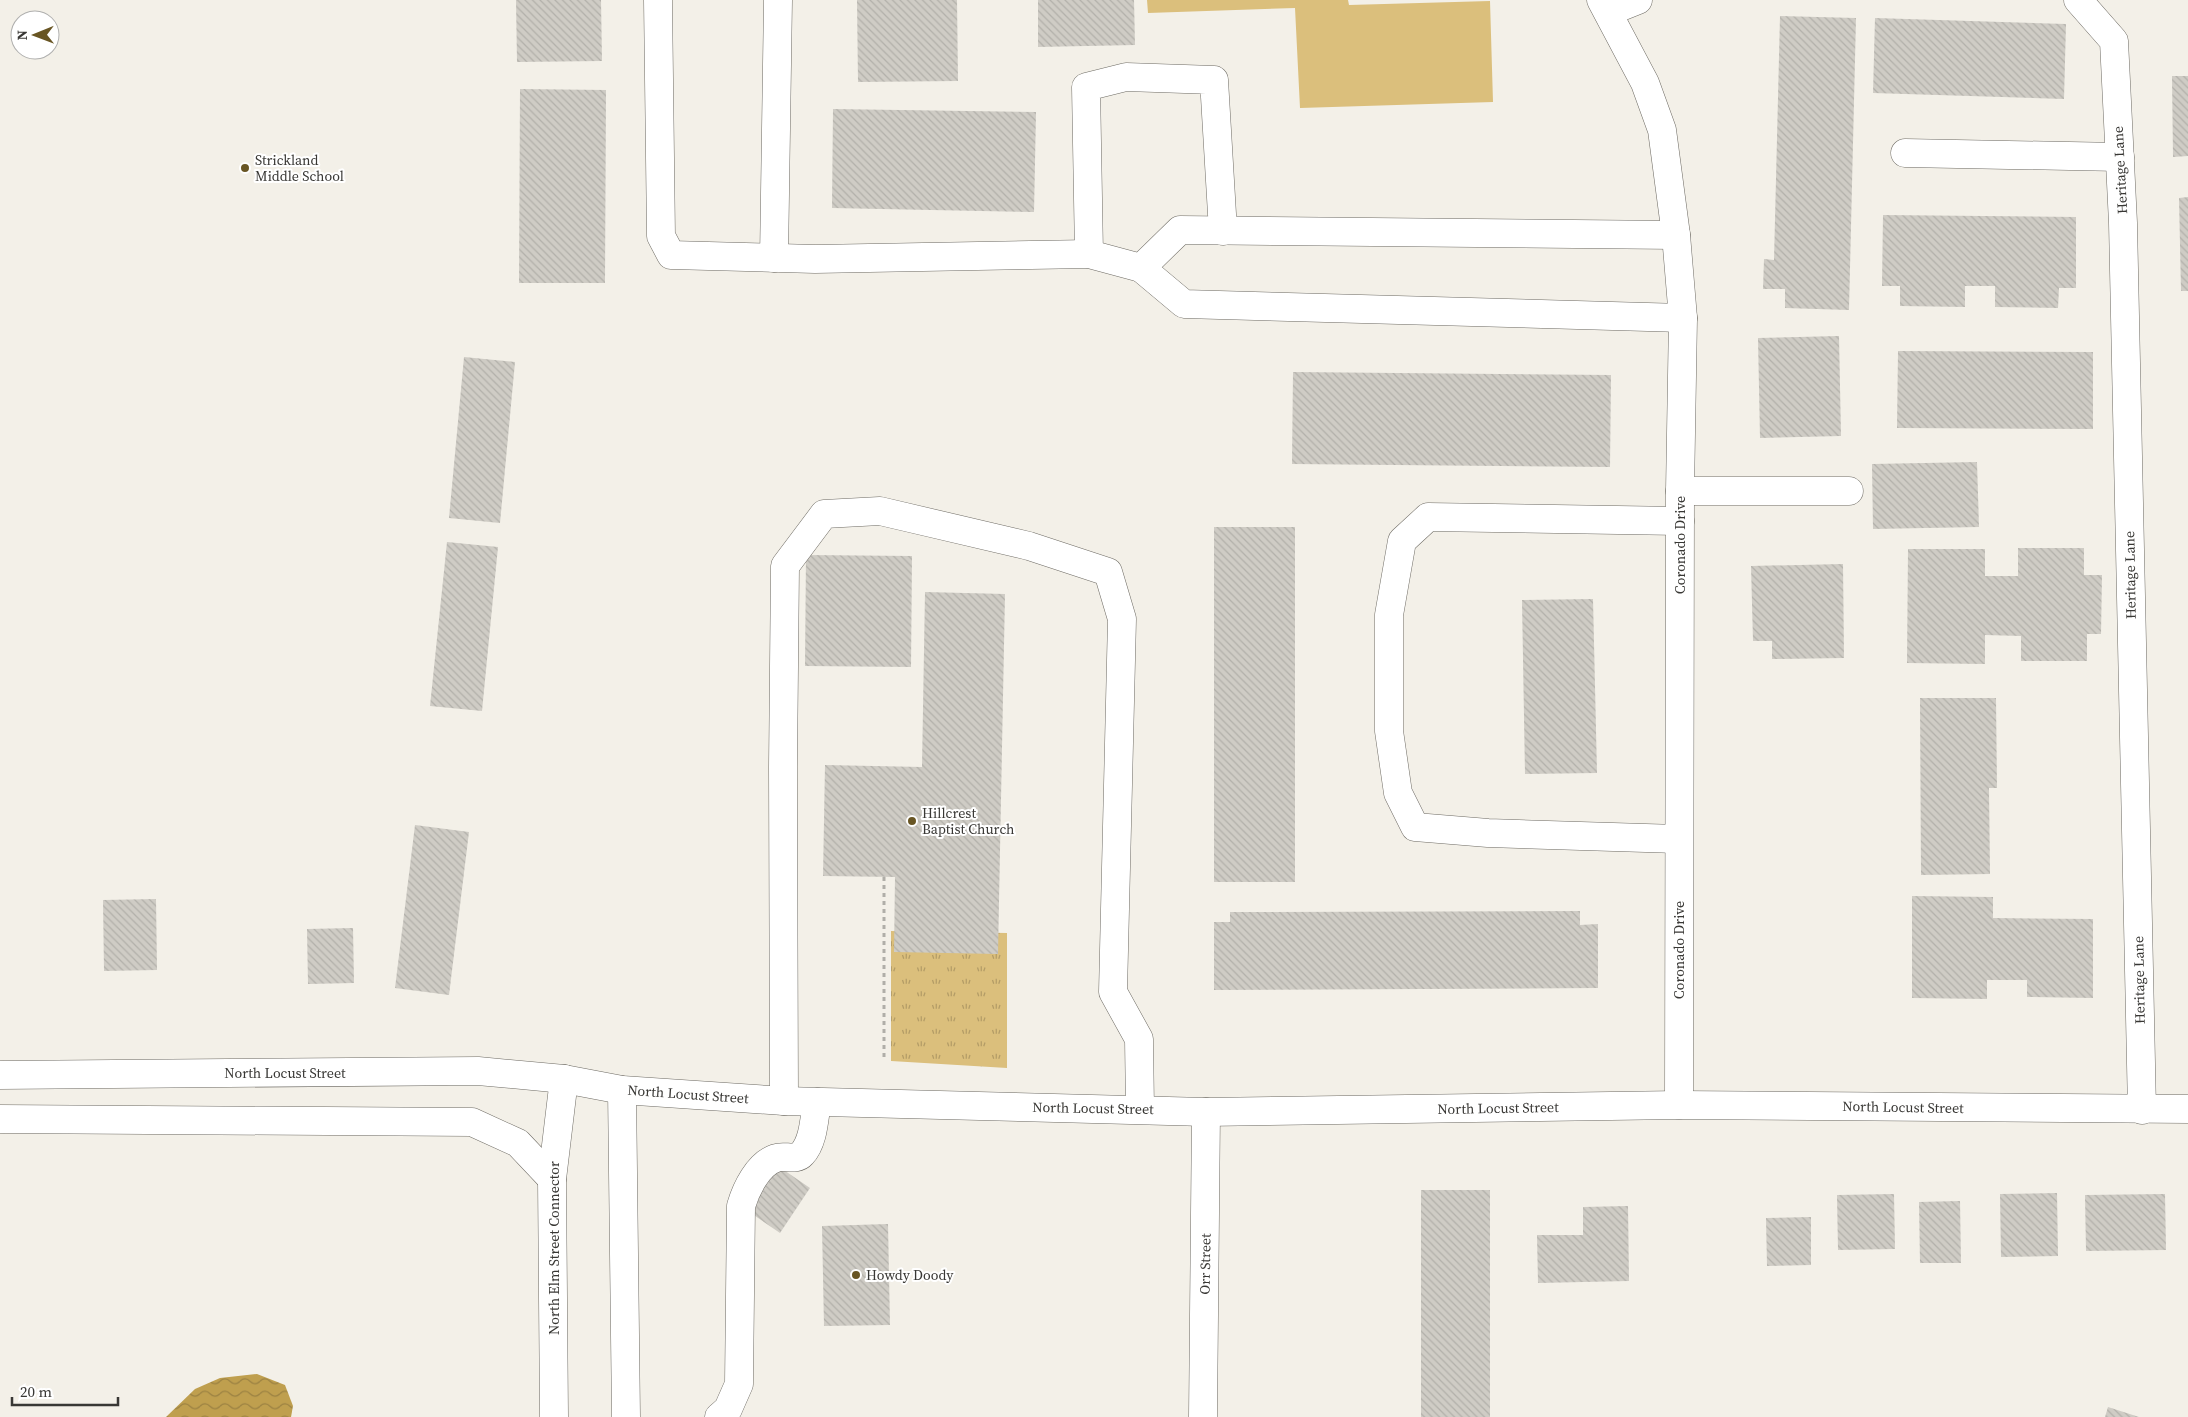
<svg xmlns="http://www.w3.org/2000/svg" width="2188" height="1417" font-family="'Source Serif 4',serif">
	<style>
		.grass { fill: url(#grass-tufts) }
		.pitch { fill: #dbbf7c }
		.water { fill: url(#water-waves) }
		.building { fill: url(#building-back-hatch) }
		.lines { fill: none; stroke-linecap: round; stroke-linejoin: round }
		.minor-casing { stroke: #6e6b64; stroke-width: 29 }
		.major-casing { stroke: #6e6b64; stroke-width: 29 }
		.path { stroke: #b0aea8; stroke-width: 3; stroke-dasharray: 4 4; stroke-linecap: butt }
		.minor { stroke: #fff; stroke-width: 28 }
		.major { stroke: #fff; stroke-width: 28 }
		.poi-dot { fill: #685523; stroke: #fff; stroke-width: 2 }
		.labels { text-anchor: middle; stroke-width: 4; stroke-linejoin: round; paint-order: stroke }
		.poi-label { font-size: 14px; fill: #383734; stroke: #fff; text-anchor: start }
		.street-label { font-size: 14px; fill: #383734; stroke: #fff }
	</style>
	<defs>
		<pattern id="grass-tufts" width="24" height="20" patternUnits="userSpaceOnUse" patternTransform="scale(1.25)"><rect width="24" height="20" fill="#dbbf7c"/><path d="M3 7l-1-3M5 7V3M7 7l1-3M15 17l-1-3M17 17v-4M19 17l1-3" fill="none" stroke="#b39c66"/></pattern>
		<pattern id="water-waves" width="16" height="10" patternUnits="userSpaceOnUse" patternTransform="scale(1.25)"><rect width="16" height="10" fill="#bf9f4e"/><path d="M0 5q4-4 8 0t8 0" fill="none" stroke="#9c8242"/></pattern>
		<pattern id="building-back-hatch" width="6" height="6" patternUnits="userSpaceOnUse" patternTransform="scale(1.25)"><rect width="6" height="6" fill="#cfccc5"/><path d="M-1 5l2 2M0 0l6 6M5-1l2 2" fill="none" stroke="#b2b0aa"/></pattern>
	</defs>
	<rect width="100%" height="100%" fill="#f3f0e8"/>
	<polygon class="grass" points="891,931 1007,933 1007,1068 891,1061"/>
	<polygon class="pitch" points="1147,0 1348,0 1349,5 1490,1 1493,102 1300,108 1295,8 1148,13"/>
	<polygon class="water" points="257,1374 285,1385 293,1406 291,1417 166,1417 195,1389 220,1378"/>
	<g class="building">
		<polygon points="516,0 601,0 602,61 517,62"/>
		<polygon points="857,0 957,0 958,81 858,82"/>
		<polygon points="1038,0 1134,0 1135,45 1038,47"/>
		<polygon points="1780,16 1856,18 1849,310 1785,308 1785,289 1763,289 1764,259 1774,260"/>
		<polygon points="1875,18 2066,24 2064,99 1873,93"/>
		<polygon points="2172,76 2188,76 2188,156 2173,157"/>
		<polygon points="520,89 606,90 605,283 519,283"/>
		<polygon points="833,109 1036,112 1034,212 832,208"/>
		<polygon points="2188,197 2188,291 2181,291 2179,198"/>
		<polygon points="1883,215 2076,217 2076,288 2059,288 2058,308 1995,307 1995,286 1965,286 1965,307 1900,306 1900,286 1882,286"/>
		<polygon points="1839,336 1841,436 1760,438 1758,338"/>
		<polygon points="1898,351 2093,352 2093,429 1897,428"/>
		<polygon points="464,357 515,362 500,523 449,518"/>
		<polygon points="1293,372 1611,375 1610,467 1292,464"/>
		<polygon points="1977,462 1979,527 1873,529 1872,464"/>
		<rect x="1214" y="527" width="81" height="355"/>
		<polygon points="447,542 498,547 482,711 430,706"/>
		<polygon points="2018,548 2084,548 2084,575 2102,575 2101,634 2087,634 2087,661 2021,661 2021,636 1985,635 1985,664 1907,663 1908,549 1985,549 1985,576 2018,576"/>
		<polygon points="806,555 912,556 911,667 805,666"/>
		<polygon points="1843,564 1844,658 1772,659 1772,641 1753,641 1751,566"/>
		<polygon points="925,592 1005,594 998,954 894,952 895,877 823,876 825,765 922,767"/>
		<polygon points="1593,599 1597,773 1525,774 1522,600"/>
		<polygon points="1920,698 1996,698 1997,788 1989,788 1990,874 1921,875"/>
		<polygon points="415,825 469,832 449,995 395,988"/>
		<polygon points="1912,896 1993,897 1993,918 2093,919 2093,998 2027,997 2027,980 1987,980 1987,999 1912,998"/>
		<polygon points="156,899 157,970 104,971 103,900"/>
		<polygon points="1580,911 1580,925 1598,924 1598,988 1214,990 1214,922 1230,922 1230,912"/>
		<polygon points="353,928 354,983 308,984 307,929"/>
		<polygon points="775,1164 810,1188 780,1233 745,1209"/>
		<rect x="1421" y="1190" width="69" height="227"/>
		<polygon points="2057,1193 2058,1256 2001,1257 2000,1194"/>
		<polygon points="1894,1194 1895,1249 1838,1250 1837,1195"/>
		<polygon points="2165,1194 2166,1250 2086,1251 2085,1195"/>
		<polygon points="1960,1201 1961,1263 1920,1263 1919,1202"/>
		<polygon points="1628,1206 1629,1281 1538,1283 1537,1235 1583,1235 1583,1207"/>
		<polygon points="1811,1217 1811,1265 1767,1266 1766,1218"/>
		<polygon points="888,1224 890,1325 824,1326 822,1226"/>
		<polygon points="2108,1407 2139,1417 2105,1417"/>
	</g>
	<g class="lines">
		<defs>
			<g id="minor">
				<polyline points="658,0 661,236 671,255 815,259 1089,254 1141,268 1180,230 1676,235"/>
				<polyline points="1601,0 1645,83 1662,130 1676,235 1683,318 1680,491 1679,1105"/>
				<polyline points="2078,0 2114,41 2123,223 2142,1110"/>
				<polyline points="1608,12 1638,0"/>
				<polyline points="1905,153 2120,157"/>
				<polyline points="1089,254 1086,87 1126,77 1214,80 1223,231"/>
				<polyline points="774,258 778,0"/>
				<polyline points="1141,268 1184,304 1683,318"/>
				<polyline points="1680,491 1849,491"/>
				<polyline points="1678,839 1488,833 1415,827 1398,793 1389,731 1389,615 1402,541 1428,517 1680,521"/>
				<polyline points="784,1101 783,767 785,566 824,514 880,511 1029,546 1108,572 1122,619 1113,992 1139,1039 1140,1109"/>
				<path d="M719 1417 728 1409 739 1384 741 1206C746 1189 758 1164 776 1158 784 1155 796 1161 802 1154 814 1141 814 1118 817 1102"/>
				<polyline points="1203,1417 1206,1112"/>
			</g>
			<g id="major">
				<polyline points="0,1075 478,1071 564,1079 622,1090 784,1101 1206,1112 1679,1105 2188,1109"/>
				<polyline points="622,1090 626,1417"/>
				<polyline points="0,1119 472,1122 518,1143 552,1179"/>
				<polyline points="554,1417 552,1179 564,1079"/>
			</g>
		</defs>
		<use href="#minor" class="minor-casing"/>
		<use href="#major" class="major-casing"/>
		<polyline class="path" points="884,877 884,1058"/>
		<use href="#minor" class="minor"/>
		<use href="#major" class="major"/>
	</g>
	<g class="poi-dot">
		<circle cx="245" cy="168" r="5"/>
		<circle cx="912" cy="821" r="5"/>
		<circle cx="856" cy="1275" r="5"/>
	</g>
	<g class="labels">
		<g class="poi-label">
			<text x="255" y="165">Strickland<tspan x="255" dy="16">Middle School</tspan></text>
			<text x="922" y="818">Hillcrest<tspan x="922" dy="16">Baptist Church</tspan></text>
			<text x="866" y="1280">Howdy Doody</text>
		</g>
		<g class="street-label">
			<text transform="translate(2120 170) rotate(-93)" y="5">Heritage Lane</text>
			<text transform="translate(1680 545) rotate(-90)" y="5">Coronado Drive</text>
			<text transform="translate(2130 575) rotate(-91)" y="5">Heritage Lane</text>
			<text transform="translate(1679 950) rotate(-90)" y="5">Coronado Drive</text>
			<text transform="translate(2139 980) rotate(-91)" y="5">Heritage Lane</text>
			<text x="285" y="1078">North Locust Street</text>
			<text transform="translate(688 1094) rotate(4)" y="5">North Locust Street</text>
			<text transform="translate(1903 1107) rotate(1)" y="5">North Locust Street</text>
			<text transform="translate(1093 1108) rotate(1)" y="5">North Locust Street</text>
			<text transform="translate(1498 1108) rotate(-1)" y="5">North Locust Street</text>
			<text transform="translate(554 1248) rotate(-90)" y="5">North Elm Street Connector</text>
			<text transform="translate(1205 1264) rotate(-89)" y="5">Orr Street</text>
		</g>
	</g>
	<g transform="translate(35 35) rotate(269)"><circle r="24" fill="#ffffff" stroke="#afafae"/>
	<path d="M0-4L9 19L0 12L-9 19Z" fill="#685523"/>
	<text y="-8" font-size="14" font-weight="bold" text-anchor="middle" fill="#383734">N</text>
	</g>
	<path d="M12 1397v8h106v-8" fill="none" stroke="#383734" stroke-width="2.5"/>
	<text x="20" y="1397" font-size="15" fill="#383734" stroke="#ffffff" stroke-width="4" paint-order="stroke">20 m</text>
</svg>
